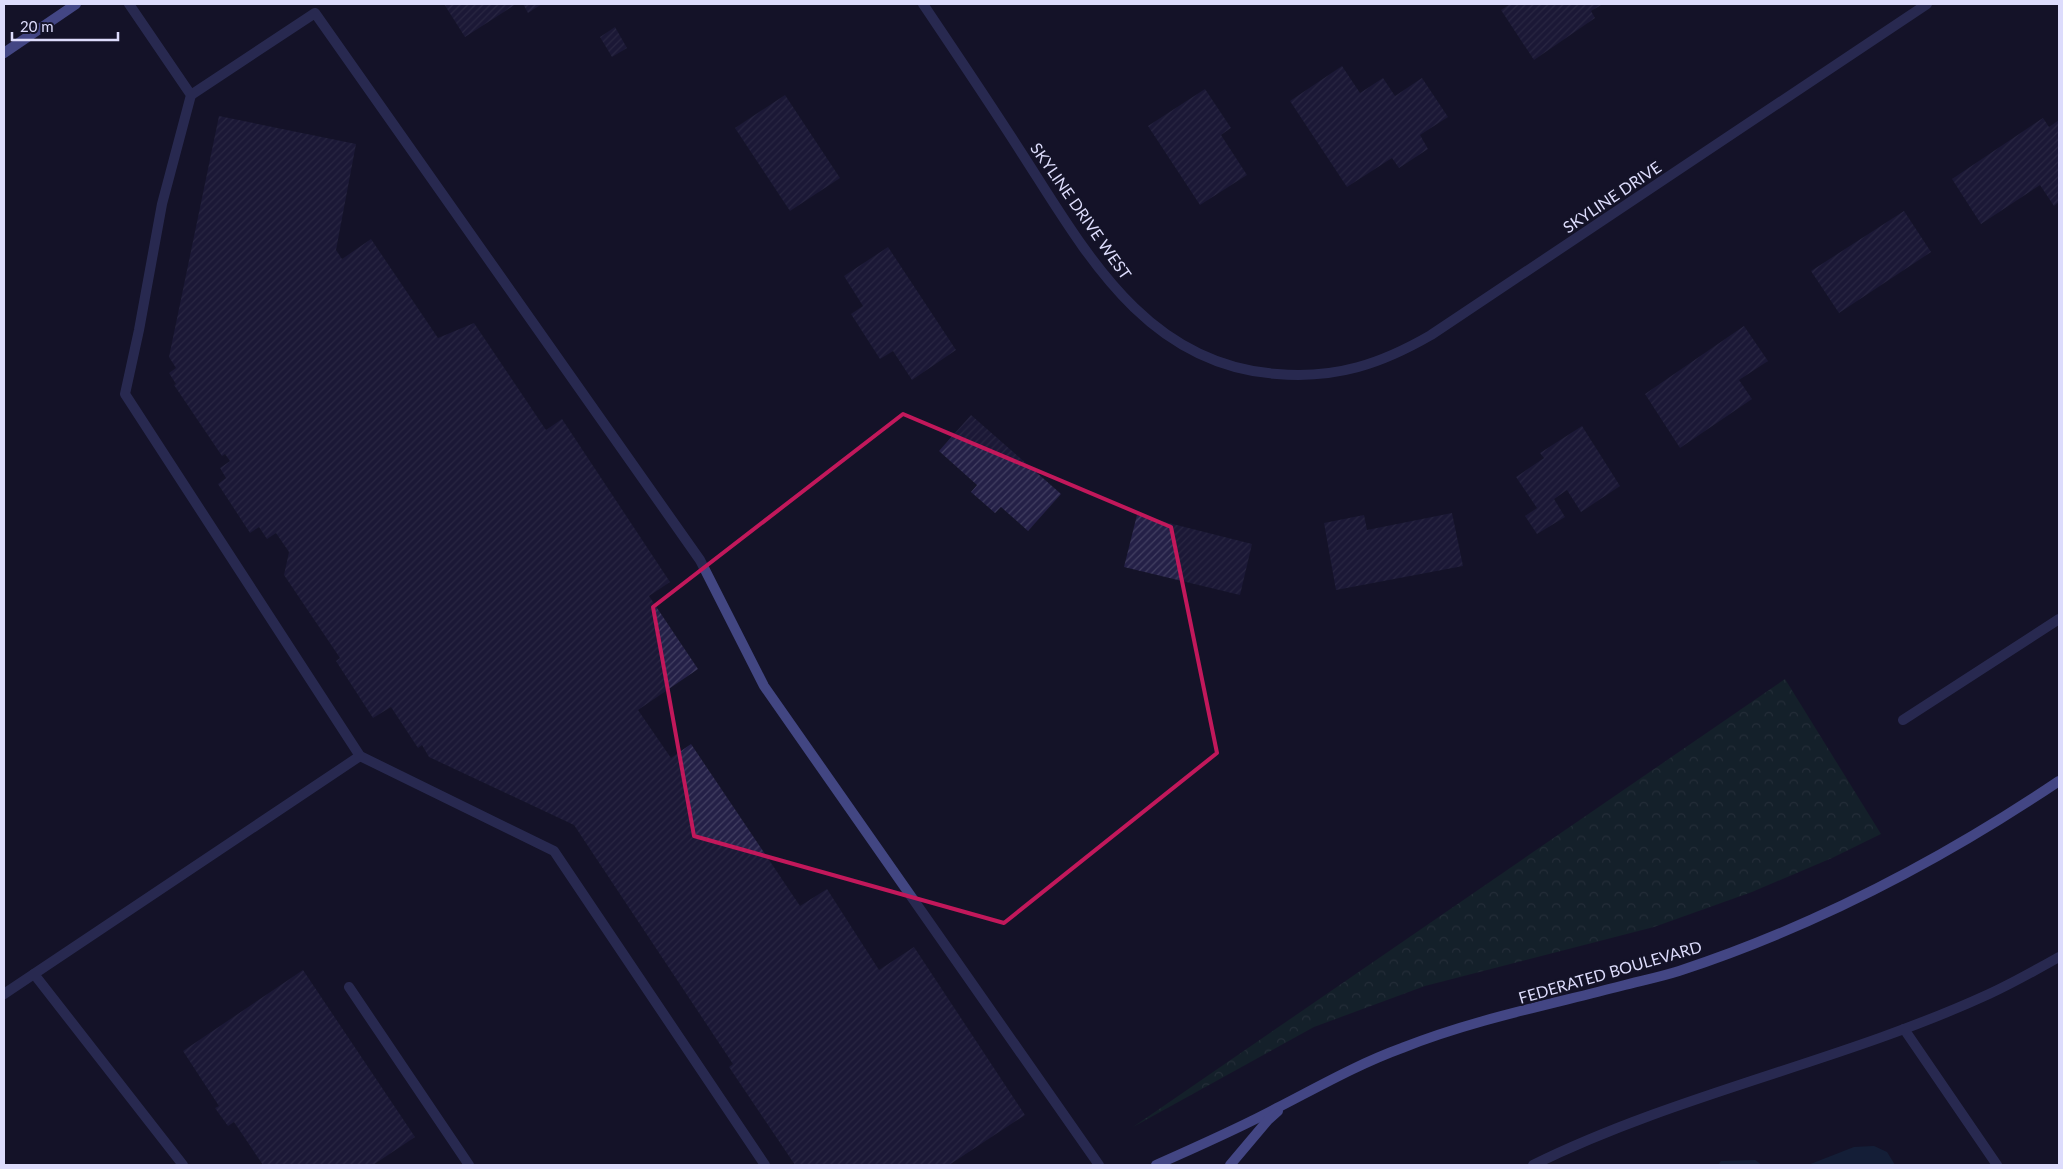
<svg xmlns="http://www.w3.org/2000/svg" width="2063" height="1169" font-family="Lato,sans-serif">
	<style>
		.forest { fill: url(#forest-crowns) }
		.water { fill: #142e4a }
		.building { fill: url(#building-hatch) }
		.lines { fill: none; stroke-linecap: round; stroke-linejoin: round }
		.lane { stroke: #424682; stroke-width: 10 }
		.street { stroke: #424682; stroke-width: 10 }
		.secondary { stroke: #7c85f3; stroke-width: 10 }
		.marked { fill: none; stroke: #c2185b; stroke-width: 4; stroke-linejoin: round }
		.labels { text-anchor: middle; stroke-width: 4.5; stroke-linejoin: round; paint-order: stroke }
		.street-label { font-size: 16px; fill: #dddcfc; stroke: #141328 }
	</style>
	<defs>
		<pattern id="forest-crowns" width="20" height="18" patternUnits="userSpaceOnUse" patternTransform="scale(1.25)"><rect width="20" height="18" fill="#16312d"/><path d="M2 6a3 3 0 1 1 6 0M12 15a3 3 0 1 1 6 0" fill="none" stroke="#374e4c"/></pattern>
		<pattern id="building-hatch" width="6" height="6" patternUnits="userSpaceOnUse" patternTransform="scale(1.25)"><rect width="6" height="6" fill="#242047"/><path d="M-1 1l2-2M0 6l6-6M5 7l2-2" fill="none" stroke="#434062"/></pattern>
	</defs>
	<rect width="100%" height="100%" fill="#141328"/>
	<polygon class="forest" points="1785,679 1881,834 1832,858 1752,892 1654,927 1425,986 1314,1027 1133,1127"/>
	<g class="water">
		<polygon points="1874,1146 1887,1152 1895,1165 1808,1165 1854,1147"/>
		<polygon points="1755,1160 1762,1165 1718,1165 1721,1161"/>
	</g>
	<g class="building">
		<polygon points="444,4 516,4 465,37"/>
		<polygon points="523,4 542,4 528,13"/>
		<polygon points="1510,4 1603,4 1591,11 1595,18 1534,60 1501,10"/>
		<polygon points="615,27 627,48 612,57 600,37"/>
		<polygon points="1342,66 1360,93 1383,78 1395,96 1422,78 1448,117 1420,135 1428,149 1399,168 1392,158 1347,187 1290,101"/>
		<polygon points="1205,89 1231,128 1221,135 1247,175 1200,205 1148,126"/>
		<polygon points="785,95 840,178 790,211 735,128"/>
		<polygon points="219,116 356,144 336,250 342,259 371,239 438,338 474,323 546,430 562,419 670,582 649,596 698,669 638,710 671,758 691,744 800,906 827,889 879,970 914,947 1025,1115 949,1165 795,1165 729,1067 733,1064 574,825 429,757 422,745 418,748 391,707 373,718 336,661 340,658 284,575 289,552 276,533 267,539 259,527 250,533 218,484 226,478 220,468 230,461 225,454 222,456 174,385 176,384 169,373 176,368 169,357"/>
		<polygon points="2043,118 2049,127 2059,120 2059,202 2054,206 2040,185 1981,224 1952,179"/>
		<polygon points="1904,211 1931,252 1839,313 1811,271"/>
		<polygon points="888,247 956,350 912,380 893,351 880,359 851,314 863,306 844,276"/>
		<polygon points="1744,326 1768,361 1739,380 1752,399 1680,448 1645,394"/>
		<polygon points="971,415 1061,494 1028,531 1001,507 995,513 971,492 977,485 939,451"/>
		<polygon points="1582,426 1620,486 1581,512 1567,490 1554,499 1565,517 1537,534 1525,516 1537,508 1516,477 1544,458 1540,453"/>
		<polygon points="1452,513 1463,566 1336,590 1324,523 1364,515 1367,530"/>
		<polygon points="1137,515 1252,544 1240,595 1124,567"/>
		<polygon points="303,970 415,1137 373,1165 263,1165 234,1122 228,1126 215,1108 219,1106 183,1051"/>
	</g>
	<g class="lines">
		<g class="lane">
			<polyline points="129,4 191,95 162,204 139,330 125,394 360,756 554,851 765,1165"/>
			<polyline points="191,95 315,13 700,560 764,686 1099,1165"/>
			<polyline points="1903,720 2059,619"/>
			<polyline points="34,974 183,1165"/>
			<polyline points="349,987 469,1165"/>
			<polyline points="4,994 360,756"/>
			<polyline points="1904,1029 1997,1165"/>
			<path d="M1533 1165C1679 1093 1841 1062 1989 994 2013 983 2036 970 2059 957"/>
		</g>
		<path class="street" d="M923 4C956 53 989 102 1021 152 1085 251 1145 365 1277 374 1336 379 1381 364 1431 335L1927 4"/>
		<g class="secondary">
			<polyline points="4,53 76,4"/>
			<path d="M1156 1165C1196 1147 1238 1129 1277 1108 1318 1087 1358 1064 1402 1048 1472 1020 1548 1005 1621 986 1640 981 1660 977 1679 971 1816 926 1940 861 2059 781"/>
			<polyline points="1230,1165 1268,1120 1278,1111"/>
		</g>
	</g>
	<path d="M0 0H2063V1169H0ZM903 414 1171 527 1217 753 1004 923 694 836 653 607Z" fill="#141328" fill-opacity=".55" fill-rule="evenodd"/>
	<path class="marked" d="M903 414 1171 527 1217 753 1004 923 694 836 653 607Z"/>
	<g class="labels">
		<g class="street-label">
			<text transform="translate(1612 197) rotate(-34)" y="6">SKYLINE DRIVE</text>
			<text transform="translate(1081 211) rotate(55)" y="6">SKYLINE DRIVE WEST</text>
			<text transform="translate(1610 972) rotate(-16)" y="6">FEDERATED BOULEVARD</text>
		</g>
	</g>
	<rect width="2063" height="1169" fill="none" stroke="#dddcfc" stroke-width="10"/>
	<path d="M12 32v8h106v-8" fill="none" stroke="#dddcfc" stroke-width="2.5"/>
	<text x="20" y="32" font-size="15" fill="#dddcfc" stroke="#141328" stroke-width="4" paint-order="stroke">20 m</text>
</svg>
